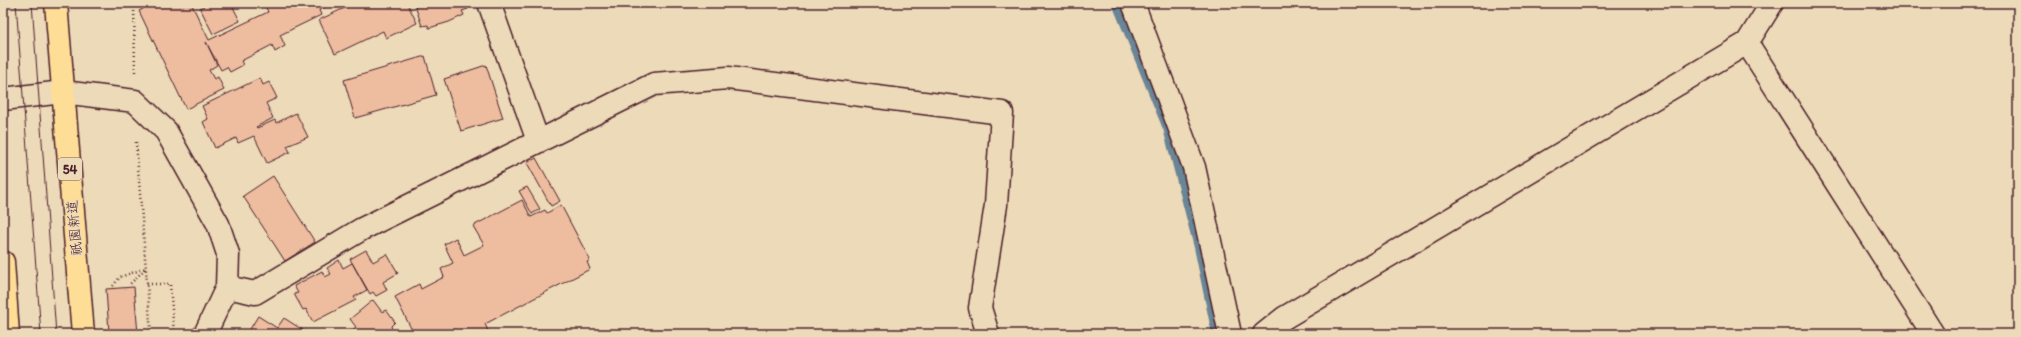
<svg xmlns="http://www.w3.org/2000/svg" width="2021" height="337" font-family="Itim,'Klee One',sans-serif">
	<style>
		.lines { fill: none; stroke-linecap: round; stroke-linejoin: round }
		.stream { stroke: #698596; stroke-width: 10 }
		.building { fill: #eebda0; stroke: #4a1f2b }
		.minor-casing { stroke: #4a1f2b; stroke-width: 25 }
		.trunk-casing { stroke: #4a1f2b; stroke-width: 25 }
		.path { stroke: #4a1f2b; stroke-width: 2.5; stroke-dasharray: 1 3; stroke-linecap: butt }
		.minor { stroke: #eddab8; stroke-width: 22 }
		.trunk { stroke: #fedd96; stroke-width: 22 }
		.tram { stroke: #4a1f2b; stroke-width: 1 }
		.labels { text-anchor: middle; stroke-width: 3; stroke-linejoin: round; paint-order: stroke }
		.shield { fill: #eddab8; stroke: #7b5755; stroke-width: 1 }
		.shield-label { font-size: 13px; font-weight: bold; fill: #4a1f2b }
		.street-label { font-size: 14px; fill: #4a1f2b; stroke: #eddab8 }
	</style>
	<rect width="100%" height="100%" fill="#eddab8"/>
	<filter id="ink" filterUnits="userSpaceOnUse"><feTurbulence type="fractalNoise" baseFrequency=".025" numOctaves="2"/><feDisplacementMap in="SourceGraphic" scale="8" xChannelSelector="R" yChannelSelector="G"/><feConvolveMatrix kernelMatrix="1 2 1 2 8 2 1 2 1" color-interpolation-filters="sRGB"/></filter>
	<g filter="url(#ink)">
		<g class="lines">
			<polyline class="stream" points="1117,3 1168,128 1199,247 1217,334"/>
		</g>
		<g class="building">
			<polygon points="140,3 191,3 209,40 268,12 264,3 334,3 319,10 321,15 280,35 285,46 275,52 272,45 241,61 243,65 230,72 227,67 221,70 206,42 217,65 209,70 214,79 218,77 224,90 186,109 139,11 143,9"/>
			<polygon points="202,3 237,3 232,5 240,21 213,34 200,8 204,6"/>
			<polygon points="355,3 407,3 417,23 386,38 383,31 335,54 319,20"/>
			<polygon points="414,3 466,3 468,9 462,11 464,15 449,22 429,28 428,25 422,26"/>
			<polygon points="425,56 436,95 355,118 344,80"/>
			<polygon points="486,65 503,118 461,131 444,79"/>
			<polygon points="260,78 263,85 269,82 277,98 266,103 273,118 256,127 257,128 275,120 276,123 296,113 308,137 287,146 290,152 267,163 254,136 238,143 236,138 215,148 203,122 208,119 202,106"/>
			<polygon points="536,158 560,201 551,206 527,163"/>
			<polygon points="273,176 315,242 285,261 243,196"/>
			<polygon points="527,187 540,209 532,214 519,191"/>
			<polygon points="522,200 531,217 545,210 547,213 561,205 590,260 587,262 590,269 485,324 489,333 487,334 414,334 395,297 419,284 421,289 444,277 441,269 453,263 444,244 456,238 464,255 484,245 473,226"/>
			<polygon points="366,250 373,262 387,254 398,273 383,282 387,290 376,296 373,292 370,294 350,259"/>
			<polygon points="339,260 343,268 352,263 367,290 354,297 356,300 313,322 306,309 303,310 294,294 298,293 294,286 322,271 325,277 331,274 327,268"/>
			<polygon points="134,287 138,334 121,334 121,331 109,332 106,289"/>
			<polygon points="373,300 382,312 386,310 395,322 391,326 392,329 386,334 347,334 356,327 350,319"/>
			<polygon points="258,316 277,328 284,318 309,334 247,334"/>
		</g>
		<g class="lines">
			<defs>
				<g id="minor">
					<polyline points="489,3 538,141"/>
					<polyline points="1133,3 1194,167 1230,334"/>
					<polyline points="1747,43 1933,334"/>
					<polyline points="3,99 63,92 135,101 166,131 218,224 228,254 227,287 205,334"/>
					<polyline points="227,287 255,293 362,229 654,84 728,78 1002,113 996,205 980,308 988,334"/>
					<polyline points="1264,334 1284,318 1747,43 1772,3"/>
				</g>
				<g id="trunk">
					<polyline points="56,3 83,334"/>
					<polyline points="3,262 8,334"/>
				</g>
			</defs>
			<use href="#minor" class="minor-casing"/>
			<use href="#trunk" class="trunk-casing"/>
			<g class="path">
				<polyline points="134,3 135,72"/>
				<polyline points="136,142 151,334"/>
				<polyline points="147,284 170,284 174,334"/>
				<polyline points="113,286 120,277 146,268 129,285"/>
			</g>
			<use href="#minor" class="minor"/>
			<use href="#trunk" class="trunk"/>
			<g class="tram">
				<polyline points="16,3 41,334"/>
				<polyline points="32,3 56,334"/>
			</g>
		</g>
	</g>
	<g class="labels">
		<rect class="shield" x="58" y="158" width="24" height="22" rx="3"/>
		<g class="shield-label">
			<text x="70" y="174">54</text>
		</g>
		<g class="street-label">
			<text transform="translate(74 228) rotate(-95)" y="5">祇園新道</text>
		</g>
	</g>
	<rect width="2021" height="337" fill="none" stroke="#eddab8" stroke-width="16"/>
	<rect x="8" y="8" width="2005" height="321" fill="none" stroke="#4a1f2b" stroke-width="1.5" filter="url(#ink)"/>
</svg>
